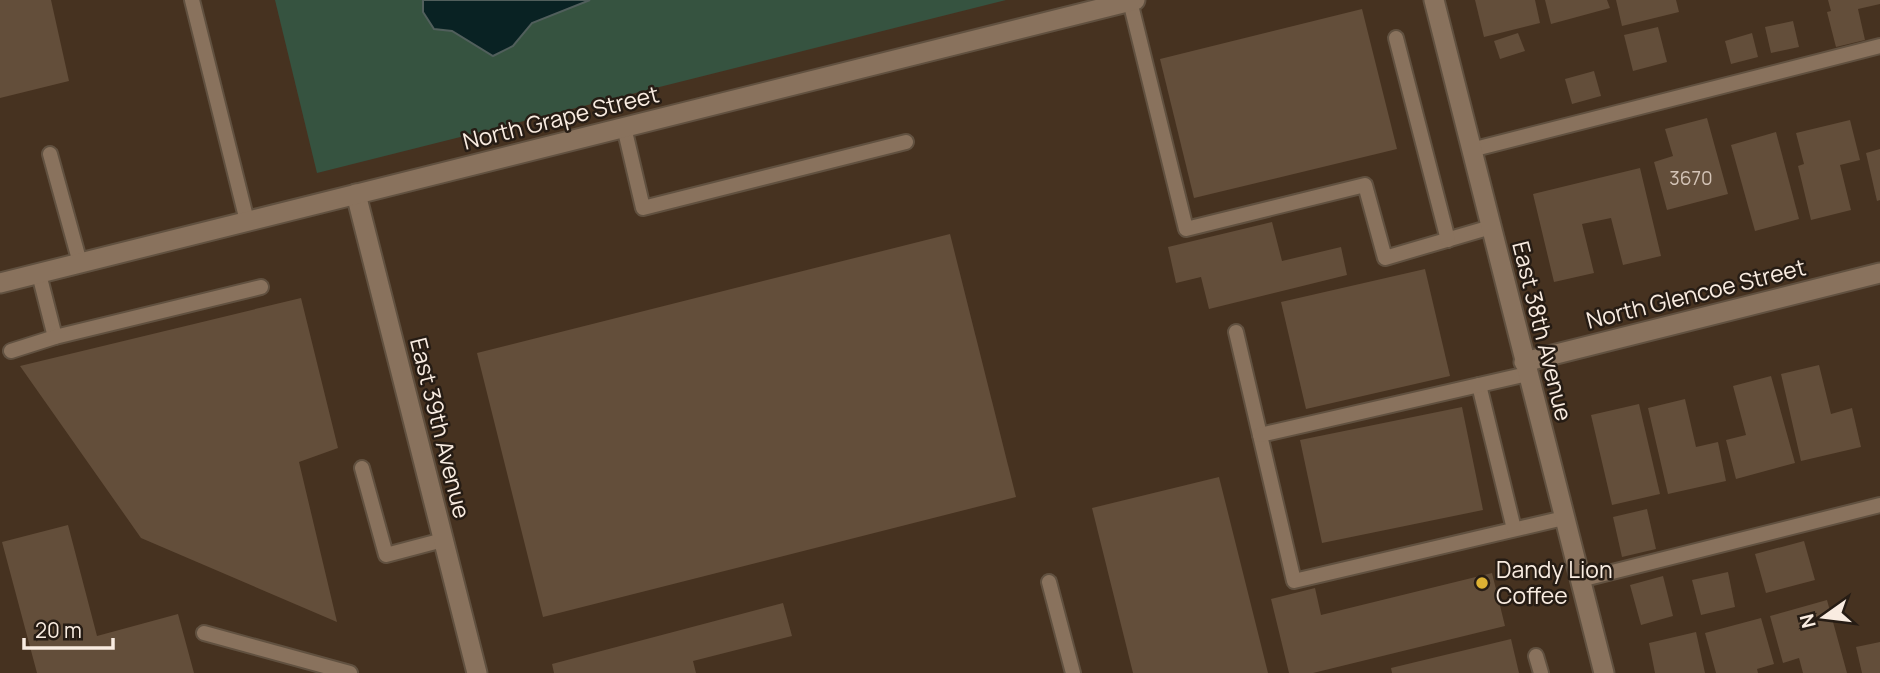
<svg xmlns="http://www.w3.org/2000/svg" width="1880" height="673" font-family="Manrope,sans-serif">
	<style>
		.green { fill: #365340 }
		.water { fill: #092223; stroke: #515f5c; stroke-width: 2 }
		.building { fill: #634e3a }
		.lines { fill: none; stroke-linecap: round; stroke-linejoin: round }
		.service-casing { stroke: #615140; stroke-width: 18 }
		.minor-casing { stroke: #615140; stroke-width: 23 }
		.tertiary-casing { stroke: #615140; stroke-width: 23 }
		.service { stroke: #89725d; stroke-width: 14 }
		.minor { stroke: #89725d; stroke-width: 19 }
		.tertiary { stroke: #89725d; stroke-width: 19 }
		.poi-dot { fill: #ddb133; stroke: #261c14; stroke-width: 2.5 }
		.labels { text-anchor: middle; stroke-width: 5; stroke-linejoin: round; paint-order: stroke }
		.number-label { font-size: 19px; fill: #d4c4b7 }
		.street-label { font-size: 23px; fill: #f9ece1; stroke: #261c14 }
		.poi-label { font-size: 23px; fill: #f9ece1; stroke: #261c14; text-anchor: start }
	</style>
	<rect width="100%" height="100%" fill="#463220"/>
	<polygon class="green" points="275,0 1006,0 317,173"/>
	<polygon class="water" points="423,0 590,0 532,23 513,46 493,56 452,31 434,29 423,12"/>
	<g class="building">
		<polygon points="0,0 51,0 69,81 0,98"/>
		<polygon points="1475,0 1535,0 1540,23 1484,37"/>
		<polygon points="1545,0 1607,0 1610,8 1551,24"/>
		<polygon points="1616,0 1676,0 1679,12 1622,26"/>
		<polygon points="1828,0 1880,0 1880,4 1858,9 1865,40 1836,47 1827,12 1831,11"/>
		<polygon points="1362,9 1397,149 1194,198 1160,59"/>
		<polygon points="1793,21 1799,47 1771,53 1765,27"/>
		<polygon points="1658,27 1667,62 1633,71 1624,35"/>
		<polygon points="1518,33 1525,51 1500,59 1494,41"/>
		<polygon points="1752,33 1758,57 1731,64 1725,41"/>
		<polygon points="1594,71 1601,96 1572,104 1565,79"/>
		<polygon points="1707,118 1728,194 1667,210 1654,162 1673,156 1665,129"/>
		<polygon points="1850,120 1860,160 1840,165 1851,210 1811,220 1798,166 1804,164 1796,133"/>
		<polygon points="1776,132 1799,219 1755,231 1731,145"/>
		<polygon points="1880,149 1880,200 1877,201 1866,153"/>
		<polygon points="1640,168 1661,256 1623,265 1611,218 1582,224 1594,273 1554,282 1533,194"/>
		<polygon points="1272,222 1282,261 1341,247 1347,275 1209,309 1201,277 1176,283 1168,247"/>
		<polygon points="950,234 1016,497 543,617 477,353"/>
		<polygon points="1425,269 1450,376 1306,409 1281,302"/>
		<polygon points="301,298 338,448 299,462 337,622 141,538 20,366"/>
		<polygon points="1819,365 1831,414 1852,408 1861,447 1801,461 1781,374"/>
		<polygon points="1771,376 1795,463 1736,479 1726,440 1746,435 1733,386"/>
		<polygon points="1685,399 1696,447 1718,442 1726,481 1668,494 1648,408"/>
		<polygon points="1639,404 1660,494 1612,505 1591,415"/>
		<polygon points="1462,407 1483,510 1322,543 1300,440"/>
		<polygon points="1219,477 1268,673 1133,673 1092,508"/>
		<polygon points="1647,509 1656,549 1622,557 1613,517"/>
		<polygon points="68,525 97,636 178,614 194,673 37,673 2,542"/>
		<polygon points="1804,541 1815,580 1766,593 1755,554"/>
		<polygon points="1728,572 1735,607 1701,615 1692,580"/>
		<polygon points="1492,573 1505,626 1313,673 1289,673 1271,599 1315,588 1321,615"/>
		<polygon points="1663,576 1673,616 1641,625 1630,585"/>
		<polygon points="1827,600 1847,673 1803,673 1799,658 1783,663 1770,616"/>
		<polygon points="783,603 792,636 693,661 696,673 554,673 552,664"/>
		<polygon points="1761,618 1774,664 1757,669 1758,673 1716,673 1705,633"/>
		<polygon points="1696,632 1705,673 1655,673 1649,643"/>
		<polygon points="1511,639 1519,673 1392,673 1391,668"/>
		<polygon points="1880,642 1880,673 1862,673 1856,647"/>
	</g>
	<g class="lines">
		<defs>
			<g id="service">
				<polyline points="192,0 247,221"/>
				<polyline points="1130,1 1186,229 1365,185 1385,258 1491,227"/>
				<polyline points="1396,38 1448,240"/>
				<polyline points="624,127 643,208 906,142"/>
				<polyline points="1471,150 1880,46"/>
				<polyline points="50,154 80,263"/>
				<polyline points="39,274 55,337"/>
				<polyline points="1236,332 1294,581 1564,518"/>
				<polyline points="11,351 55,337 261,287"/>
				<polyline points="1479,385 1514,529"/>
				<polyline points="1260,435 1527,374"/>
				<polyline points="362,468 386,555 443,540"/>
				<polyline points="1580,580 1880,505"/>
				<polyline points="1049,582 1073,673"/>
				<polyline points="204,633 350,673"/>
				<polyline points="1536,656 1541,673"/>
			</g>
			<g id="minor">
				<polyline points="356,194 477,673"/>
				<polyline points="0,283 1135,0"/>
				<polyline points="1524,362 1880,273"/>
			</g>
			<polyline id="tertiary" points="1434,0 1604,673"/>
		</defs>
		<use href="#service" class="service-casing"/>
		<use href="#minor" class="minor-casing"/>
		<use href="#tertiary" class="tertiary-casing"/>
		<use href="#service" class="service"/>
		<use href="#minor" class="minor"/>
		<use href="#tertiary" class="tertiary"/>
	</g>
	<circle class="poi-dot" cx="1482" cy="583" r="7"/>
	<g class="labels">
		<g class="number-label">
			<text x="1691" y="185">3670</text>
		</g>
		<g class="street-label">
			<text transform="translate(561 118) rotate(-14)" y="8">North Grape Street</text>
			<text transform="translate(1696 294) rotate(-14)" y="8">North Glencoe Street</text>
			<text transform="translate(1542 331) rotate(76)" y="8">East 38th Avenue</text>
			<text transform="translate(440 428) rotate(76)" y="8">East 39th Avenue</text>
		</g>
		<g class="poi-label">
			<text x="1496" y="578">Dandy Lion<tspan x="1496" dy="26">Coffee</tspan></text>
		</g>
	</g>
	<g transform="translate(1824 617) rotate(256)" stroke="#261c14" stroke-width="5" paint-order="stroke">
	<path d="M0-5L12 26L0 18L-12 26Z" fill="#f9ece1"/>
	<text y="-10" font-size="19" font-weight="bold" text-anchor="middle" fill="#f9ece1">N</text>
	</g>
	<path d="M24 638v10h89v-10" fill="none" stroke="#f9ece1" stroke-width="3.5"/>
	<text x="35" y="638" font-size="21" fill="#f9ece1" stroke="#261c14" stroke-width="5" paint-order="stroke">20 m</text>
</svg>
